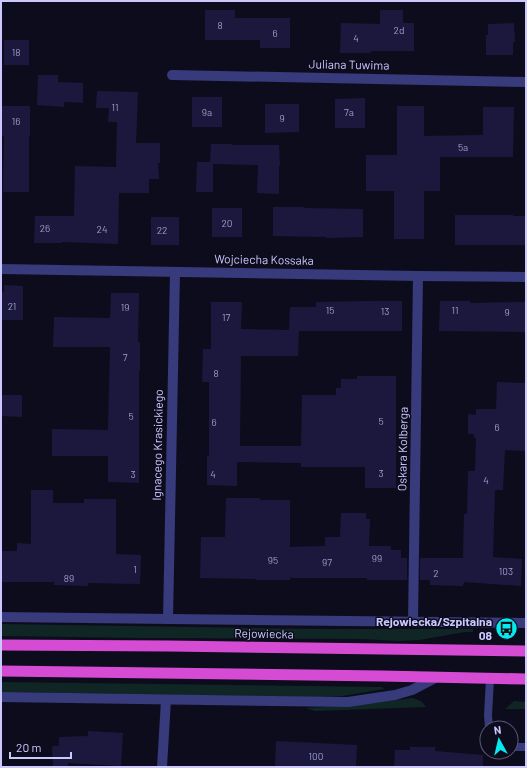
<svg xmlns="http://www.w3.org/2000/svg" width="527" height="768" font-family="Barlow,sans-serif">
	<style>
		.green { fill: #0f2624 }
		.building { fill: #1c183d }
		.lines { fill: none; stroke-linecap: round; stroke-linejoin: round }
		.service { stroke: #373a7b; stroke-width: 8 }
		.minor { stroke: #373a7b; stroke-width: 10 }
		.trunk { stroke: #d54bd4; stroke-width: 11 }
		.labels { text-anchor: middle; stroke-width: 3; stroke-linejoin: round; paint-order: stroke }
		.number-label { font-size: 10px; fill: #9e9cce }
		.street-label { font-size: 12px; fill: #cac8fe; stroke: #0d0c1d }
		.poi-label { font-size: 12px; font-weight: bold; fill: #cac8fe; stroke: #0d0c1d; text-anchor: end }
	</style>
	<rect width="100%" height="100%" fill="#0d0c1d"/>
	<g class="green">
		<polygon points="1,624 326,629 473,629 473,632 465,632 419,640 399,641 362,639 167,638 143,638 1,636"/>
		<polygon points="1,682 382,687 384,689 342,696 315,697 1,692"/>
		<path d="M413 698C419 700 422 701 426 707L315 711 305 708 347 706Z"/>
		<polygon points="514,701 526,702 526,709 505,709"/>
	</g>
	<g class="building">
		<polygon points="205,10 235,10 235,18 290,18 290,48 260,48 260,40 205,40"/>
		<polygon points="380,10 403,10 403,23 414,23 414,51 371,51 371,53 340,53 341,23 380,24"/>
		<polygon points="514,23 515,42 513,42 513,55 486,55 486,35 488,35 488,24"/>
		<rect x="4" y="40" width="25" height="25"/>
		<polygon points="38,75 58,75 58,82 83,83 83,103 64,102 64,107 37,105"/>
		<polygon points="97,91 138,92 136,143 160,143 160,163 158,163 159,179 149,179 149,193 119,193 118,244 62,242 62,243 34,243 35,216 74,216 75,166 116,167 117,122 108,122 109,108 96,108"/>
		<rect x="192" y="97" width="30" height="30"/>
		<polygon points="365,98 365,128 335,128 335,99"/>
		<polygon points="265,104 299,104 299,132 265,133"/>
		<polygon points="1,106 30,106 30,136 29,136 29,192 3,192 4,136 1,136"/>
		<polygon points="397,106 424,106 424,136 483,135 483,107 514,107 513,157 440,157 440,191 424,191 424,239 394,239 394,191 366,191 366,155 397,155"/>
		<polygon points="211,144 232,144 232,145 279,145 280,166 279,166 279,194 257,193 258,165 213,164 213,192 196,192 197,162 210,162"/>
		<polygon points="273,207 304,207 304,208 363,209 363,237 326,238 326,237 273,236"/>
		<rect x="212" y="208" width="30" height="29"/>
		<polygon points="455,215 513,215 513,216 526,216 526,245 455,245"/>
		<rect x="151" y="217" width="28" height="28"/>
		<polygon points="4,285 23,286 23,320 1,320 1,292 4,292"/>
		<polygon points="111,293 139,293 138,342 140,342 140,371 139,371 139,483 108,482 108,456 52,456 52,429 108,430 110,347 53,347 54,317 110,318"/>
		<polygon points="372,301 402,301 402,331 299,331 298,356 241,356 240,446 301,446 302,395 336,395 336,388 341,388 341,379 357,379 357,376 396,376 396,488 365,488 365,467 301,467 301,463 237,462 237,486 207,485 207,456 209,456 209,382 202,382 203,349 211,349 211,302 242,302 241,329 289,330 290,307 316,307 316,302"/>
		<polygon points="440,301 470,301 470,303 525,302 525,332 439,331"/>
		<polygon points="497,382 526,383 526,451 505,450 503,490 495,490 493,557 522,559 521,586 464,582 463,586 430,585 430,580 420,580 420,558 463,558 464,514 467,514 468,471 475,471 476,438 474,438 474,434 468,434 468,414 476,415 476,409 496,409"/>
		<polygon points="1,395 22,395 22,417 1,416"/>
		<polygon points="31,490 53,490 53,503 84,503 84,499 116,499 116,554 141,555 140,584 88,583 88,586 54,585 54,582 1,582 2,551 17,551 17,543 31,544"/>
		<polygon points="226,498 260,498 260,500 290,500 290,547 325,546 325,537 340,537 341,513 366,513 366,519 370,519 369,546 391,546 391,550 401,550 401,558 407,558 407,580 367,580 367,578 290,578 290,580 256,580 256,579 200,578 201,537 225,537"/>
		<polygon points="88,731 123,733 121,766 68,763 68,767 53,767 52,746 59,746 59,737 88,736"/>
		<polygon points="276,741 357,745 356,767 275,767"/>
		<polygon points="410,747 435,747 435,751 483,755 483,767 394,767 395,750 410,750"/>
	</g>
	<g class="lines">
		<g class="service">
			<polyline points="489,728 488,715 490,679"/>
			<polyline points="511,747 526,747"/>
		</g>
		<g class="minor">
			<polyline points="172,75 526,82"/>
			<polyline points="1,269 418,276 526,277"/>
			<polyline points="1,617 526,623"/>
			<polyline points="168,619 175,272"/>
			<polyline points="413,621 418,276"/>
			<polyline points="1,697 348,702 395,695 412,690 437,677"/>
			<polyline points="162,767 166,700"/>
		</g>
		<g class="trunk">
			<polyline points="1,645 168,646 526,651"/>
			<polyline points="1,671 382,676 526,679"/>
		</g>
	</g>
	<defs>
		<symbol id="bus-disc" viewBox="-11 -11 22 22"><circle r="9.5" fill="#04eaef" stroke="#0d0c1d"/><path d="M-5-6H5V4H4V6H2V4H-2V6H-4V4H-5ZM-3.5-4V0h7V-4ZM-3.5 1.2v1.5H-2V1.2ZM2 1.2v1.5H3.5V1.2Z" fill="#111"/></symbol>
	</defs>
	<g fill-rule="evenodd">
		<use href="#bus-disc" x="494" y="616" width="25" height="25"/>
	</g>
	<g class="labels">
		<g class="number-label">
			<text x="220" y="29">8</text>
			<text x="399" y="34">2d</text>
			<text x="275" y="37">6</text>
			<text x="356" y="42">4</text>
			<text x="16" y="56">18</text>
			<text x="115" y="111">11</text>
			<text x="207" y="116">9a</text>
			<text x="349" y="116">7a</text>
			<text x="282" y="122">9</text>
			<text x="16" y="125">16</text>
			<text x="463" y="151">5a</text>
			<text x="227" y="227">20</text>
			<text x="45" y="232">26</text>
			<text x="102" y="233">24</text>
			<text x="162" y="234">22</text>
			<text x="12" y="310">21</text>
			<text x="125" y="311">19</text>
			<text x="330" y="314">15</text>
			<text x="455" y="314">11</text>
			<text x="385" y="315">13</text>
			<text x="507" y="316">9</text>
			<text x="226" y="321">17</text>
			<text x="125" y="361">7</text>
			<text x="216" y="377">8</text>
			<text x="131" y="420">5</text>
			<text x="381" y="425">5</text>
			<text x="214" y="426">6</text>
			<text x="497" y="431">6</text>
			<text x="381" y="477">3</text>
			<text x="133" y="478">3</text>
			<text x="213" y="478">4</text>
			<text x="486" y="484">4</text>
			<text x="377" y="562">99</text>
			<text x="273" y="564">95</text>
			<text x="327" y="566">97</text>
			<text x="135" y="573">1</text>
			<text x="506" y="575">103</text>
			<text x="436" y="577">2</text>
			<text x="69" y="582">89</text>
			<text x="316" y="760">100</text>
		</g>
		<g class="street-label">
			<text transform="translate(349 65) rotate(1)" y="4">Juliana Tuwima</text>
			<text transform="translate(264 260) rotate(1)" y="4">Wojciecha Kossaka</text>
			<text transform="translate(158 445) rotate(-89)" y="4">Ignacego Krasickiego</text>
			<text transform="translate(403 449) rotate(-89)" y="4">Oskara Kolberga</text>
			<text transform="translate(264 634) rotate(1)" y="4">Rejowiecka</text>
		</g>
		<g class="poi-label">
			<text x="492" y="626">Rejowiecka/Szpitalna<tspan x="492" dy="14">08</tspan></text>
		</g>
	</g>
	<rect width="527" height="768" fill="none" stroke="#cac8fe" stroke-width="4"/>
	<g transform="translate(499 740) rotate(352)"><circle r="19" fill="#0d0c1d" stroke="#595777"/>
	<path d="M0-3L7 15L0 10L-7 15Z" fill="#04eaef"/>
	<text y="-6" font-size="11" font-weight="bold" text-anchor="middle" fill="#cac8fe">N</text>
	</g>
	<path d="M10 752v6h61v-6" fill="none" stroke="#cac8fe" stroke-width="2"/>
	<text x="16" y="752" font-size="12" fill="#cac8fe" stroke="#0d0c1d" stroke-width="3" paint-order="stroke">20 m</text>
</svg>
